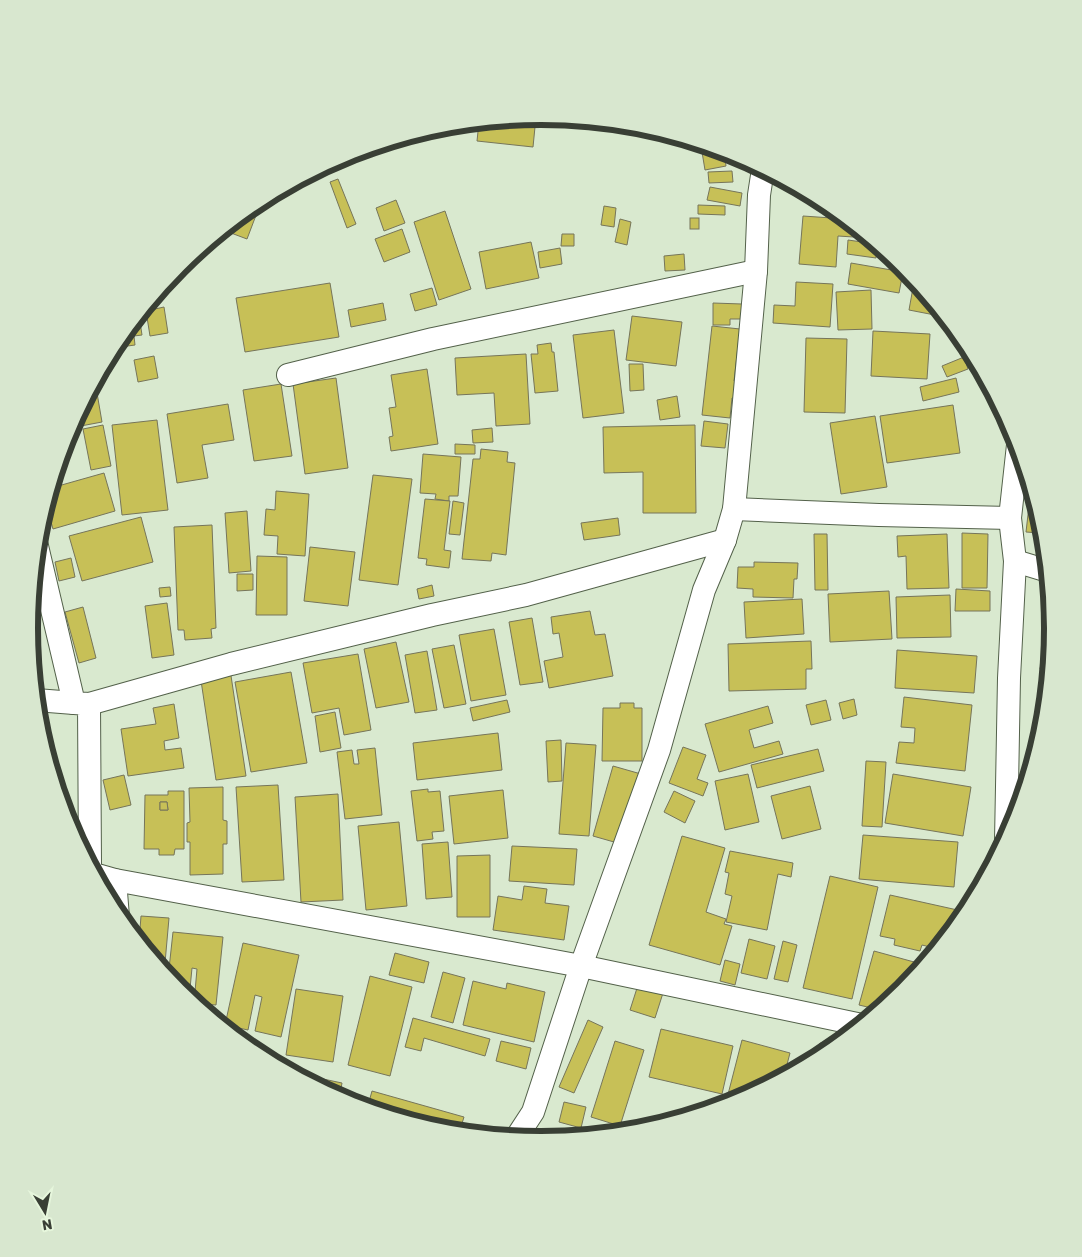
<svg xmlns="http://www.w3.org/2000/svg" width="1082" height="1257" font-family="Rubik,sans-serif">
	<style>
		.building { fill: #c7c057; stroke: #76755a; fill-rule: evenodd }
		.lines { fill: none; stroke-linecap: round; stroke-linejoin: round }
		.minor-casing { stroke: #53614a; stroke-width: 24 }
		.minor { stroke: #fff; stroke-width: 22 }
		.rim { fill: none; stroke: #393f35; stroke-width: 6 }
	</style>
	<rect width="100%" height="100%" fill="#d9e9cf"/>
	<g class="building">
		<polygon points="536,117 533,147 477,141 479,122"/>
		<polygon points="426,131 427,134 396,143 396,140"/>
		<polygon points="704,145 724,151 726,166 705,170 701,146"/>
		<polygon points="732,171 733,182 709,183 708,172"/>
		<polygon points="338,179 356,224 347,228 330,182"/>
		<polygon points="710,187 742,193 740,206 707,200"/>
		<polygon points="396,200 405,223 384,231 376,208"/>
		<polygon points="698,205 725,206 725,215 698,214"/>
		<polygon points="604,206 616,208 614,227 601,225"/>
		<polygon points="251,207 258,210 247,239 223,230"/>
		<polygon points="445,211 471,289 439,300 414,222"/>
		<polygon points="803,216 846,219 869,238 838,236 836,267 799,264"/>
		<rect x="690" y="218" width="9" height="11"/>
		<polygon points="620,219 631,222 627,245 615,242"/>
		<polygon points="402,229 410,252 384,262 375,239"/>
		<polygon points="562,234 574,234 574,246 561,246"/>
		<polygon points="848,240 876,244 877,245 876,258 847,254"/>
		<polygon points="531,242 539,278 486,289 479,252"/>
		<polygon points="560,248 562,264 540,268 538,252"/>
		<polygon points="684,254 685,270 665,271 664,256"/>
		<polygon points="851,263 903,272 899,293 848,284"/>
		<polygon points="796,282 833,284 830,327 773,323 774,305 795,306"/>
		<polygon points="914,282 917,283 945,317 909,310"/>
		<polygon points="330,283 339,337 245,352 236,298"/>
		<polygon points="432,288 437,305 415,311 410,294"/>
		<polygon points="871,290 872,329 838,330 836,292"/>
		<polygon points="383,303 386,320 351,327 348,310"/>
		<polygon points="713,303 742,304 741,319 730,319 730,325 713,325"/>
		<polygon points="164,307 168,333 150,336 146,311"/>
		<polygon points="139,315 142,335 134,336 135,345 113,348"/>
		<polygon points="632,316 682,322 676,366 626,360"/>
		<polygon points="712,326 740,329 734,381 737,382 735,398 732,398 730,418 702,415"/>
		<polygon points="614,330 624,413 583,418 573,335"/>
		<polygon points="873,331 930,334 927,379 871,376"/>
		<polygon points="806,338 847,339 845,413 804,412"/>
		<polygon points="551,343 552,352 554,352 558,391 535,393 531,354 538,354 537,345"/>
		<polygon points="526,354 530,424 496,426 494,393 457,395 455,358"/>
		<polygon points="154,356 158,378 138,382 134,360"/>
		<polygon points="964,357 968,369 947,377 942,366"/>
		<polygon points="629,364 643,364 644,390 630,391"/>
		<polygon points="427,369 438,444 391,451 389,437 393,436 389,408 396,407 391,375"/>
		<polygon points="336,378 348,468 305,474 293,384"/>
		<polygon points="956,378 959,392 923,401 920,387"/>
		<polygon points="281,384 292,456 254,461 243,390"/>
		<polygon points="97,393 102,422 70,428 88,394"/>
		<polygon points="677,396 680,417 660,420 657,400"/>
		<polygon points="228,404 234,440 202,445 208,478 177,483 167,414"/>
		<polygon points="953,405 960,453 887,463 880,416"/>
		<polygon points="875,416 887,487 841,494 830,423"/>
		<polygon points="157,420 168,510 122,515 112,425"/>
		<polygon points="704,421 728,424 725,448 701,446"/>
		<polygon points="103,425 111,466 91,470 83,429"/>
		<polygon points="695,425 696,513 643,513 643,472 604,473 603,427"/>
		<polygon points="492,428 493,442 473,443 472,430"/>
		<polygon points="455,444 475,445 475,454 455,454"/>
		<polygon points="481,449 508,452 507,462 515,463 506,555 492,553 491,561 462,559 473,459 480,459"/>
		<polygon points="423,454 461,457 458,496 449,496 449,501 435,499 436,494 420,493"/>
		<polygon points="104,473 115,511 53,529 46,504 51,488"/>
		<polygon points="373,475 412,479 398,585 359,580"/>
		<polygon points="276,491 309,494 305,556 277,554 278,536 264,535 266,509 275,510"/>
		<polygon points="425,499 450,501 444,550 451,551 449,568 426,565 427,559 418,558"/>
		<polygon points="453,501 464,503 460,535 449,534"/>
		<polygon points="1029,506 1037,507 1043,529 1046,557 1037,556 1040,533 1026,532"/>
		<polygon points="247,511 251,571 229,573 225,513"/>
		<polygon points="141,517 153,562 82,581 69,536"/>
		<polygon points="618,518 620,535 584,540 581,523"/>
		<polygon points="212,525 216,628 211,629 212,638 185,640 184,630 178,630 174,527"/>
		<polygon points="962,533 988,534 987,588 962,588"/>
		<polygon points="814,534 827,534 828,590 815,590"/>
		<polygon points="947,534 949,588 907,589 906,556 898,557 897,536"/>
		<polygon points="310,547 355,552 348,606 304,601"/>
		<polygon points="257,556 287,557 287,615 256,615"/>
		<polygon points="71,558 75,577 59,581 55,562"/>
		<polygon points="754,562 798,563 797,579 794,579 793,598 753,597 753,589 737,588 738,567 754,567"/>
		<polygon points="237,574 253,574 253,590 237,591"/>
		<polygon points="432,585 434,596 419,599 417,589"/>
		<polygon points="170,587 171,596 160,597 159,588"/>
		<polygon points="956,589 990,591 990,611 955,611"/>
		<polygon points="889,591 892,639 830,642 828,594"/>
		<polygon points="950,595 951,637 897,638 896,597"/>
		<polygon points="802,599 804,634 746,638 744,602"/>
		<polygon points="167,603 174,655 152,658 145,606"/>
		<polygon points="83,607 96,658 79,663 65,612"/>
		<polygon points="590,611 595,635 605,634 613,676 549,688 544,661 563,657 559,633 553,634 551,617"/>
		<polygon points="1052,612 1053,629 1049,671 1040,669"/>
		<polygon points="532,618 543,682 520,685 509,622"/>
		<polygon points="29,625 35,655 32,656 37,680 34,681 29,628"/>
		<polygon points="494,629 506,695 471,701 459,635"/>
		<polygon points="811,641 812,669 806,669 806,689 729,691 728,644"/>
		<polygon points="396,642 409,702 376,708 364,649"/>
		<polygon points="454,645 466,704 444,708 432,649"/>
		<polygon points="897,650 977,656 974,693 895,688"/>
		<polygon points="427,651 437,710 415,713 405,655"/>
		<polygon points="358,654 371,730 344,735 339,708 312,713 303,663"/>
		<polygon points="230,669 246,776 216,780 200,674"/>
		<polygon points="291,672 307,763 251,772 235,682"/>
		<polygon points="1047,687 1045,713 1039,711"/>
		<polygon points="904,697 972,705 965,771 896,763 899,742 914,743 915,728 901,727"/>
		<polygon points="854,699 857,715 843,719 839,703"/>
		<polygon points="507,700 510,712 473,721 470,708"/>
		<polygon points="826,700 831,720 811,725 806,705"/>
		<polygon points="620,703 634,703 634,708 642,708 642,761 602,761 603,708 620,708"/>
		<polygon points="174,704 179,738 164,741 165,750 181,748 184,768 128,776 121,729 156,724 153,708"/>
		<polygon points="768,706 773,723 749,730 754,748 779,741 783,754 719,772 705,724"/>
		<polygon points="335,712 341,748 320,752 315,716"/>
		<polygon points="498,733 502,770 417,780 413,743"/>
		<polygon points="561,740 562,781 548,782 546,741"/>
		<polygon points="566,743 596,745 589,836 559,834"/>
		<polygon points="683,747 706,755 697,779 708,783 703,796 669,783"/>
		<polygon points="375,748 382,815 345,819 337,752 352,750 354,764 359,764 357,750"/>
		<polygon points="818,749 824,771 757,788 751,765"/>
		<polygon points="866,761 886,762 882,827 862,826"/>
		<polygon points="613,766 641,774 621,844 593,836"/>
		<polygon points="748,774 759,822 725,830 715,781"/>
		<polygon points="893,774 971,787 963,836 885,823"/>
		<polygon points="124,775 131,805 110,810 103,780"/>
		<polygon points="1028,778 1025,789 1023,779"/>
		<polygon points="278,785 284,880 242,882 236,787"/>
		<polygon points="810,786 821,829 782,839 771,796"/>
		<polygon points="223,787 223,820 227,821 227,844 223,844 223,874 190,875 190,842 187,842 187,823 190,822 189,788"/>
		<polygon points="428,789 428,792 440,791 444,831 432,832 433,839 417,841 411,791"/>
		<polygon points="503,790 508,838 454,844 449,796"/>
		<path d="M168 791H184V849H175L174 855H159V849H144L145 795H168ZM160 802H167L168 810H160Z"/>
		<polygon points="674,791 695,801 685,823 664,812"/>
		<polygon points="338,794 343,900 301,902 295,797"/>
		<polygon points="160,802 167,802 168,810 160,810"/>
		<polygon points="399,822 407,906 366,910 358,826"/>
		<polygon points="863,835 958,842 954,887 859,879"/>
		<polygon points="682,836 725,848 706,912 726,919 724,924 732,926 720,965 649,945"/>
		<polygon points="448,842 452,897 426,899 422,844"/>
		<polygon points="512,846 577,849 574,885 509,881"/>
		<polygon points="730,851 793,863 791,877 778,874 767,930 726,922 732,896 725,894 729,873 725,872"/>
		<polygon points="490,855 490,917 457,917 457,856"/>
		<polygon points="830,876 878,887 852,999 803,988"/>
		<polygon points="524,886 547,889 545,903 569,906 564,940 493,930 498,896 522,900"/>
		<polygon points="890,895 962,911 959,922 938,949 922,945 920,951 894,945 895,939 880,936"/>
		<polygon points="141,916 169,918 165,963 156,963 139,942"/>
		<polygon points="173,932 223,937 216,1005 194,1003 197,969 192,968 189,999 179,991 168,978"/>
		<polygon points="749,939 775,946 767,979 741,973"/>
		<polygon points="783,941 797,945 788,982 774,979"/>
		<polygon points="243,943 299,955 281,1037 255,1031 262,997 255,995 248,1030 225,1025"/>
		<polygon points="874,951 925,965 903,991 880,1010 859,1005"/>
		<polygon points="395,953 429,962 424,983 389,975"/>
		<polygon points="725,960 740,964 735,985 720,981"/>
		<polygon points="443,972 465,978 453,1023 431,1017"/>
		<polygon points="370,976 412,987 390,1076 348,1065"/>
		<polygon points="473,981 506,989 507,983 545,992 534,1042 463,1025"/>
		<polygon points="638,985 663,993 655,1018 630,1010"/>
		<polygon points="296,989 343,996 333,1062 286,1055"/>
		<polygon points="413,1018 490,1039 485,1056 424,1038 421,1051 405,1047"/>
		<polygon points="588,1020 603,1027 574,1093 559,1087"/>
		<polygon points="661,1029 733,1046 722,1094 649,1077"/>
		<polygon points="742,1040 790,1053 784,1076 737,1102 725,1106"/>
		<polygon points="501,1041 531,1048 526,1069 496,1061"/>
		<polygon points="615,1041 644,1050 620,1126 591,1117"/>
		<polygon points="820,1043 835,1047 816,1060"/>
		<polygon points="290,1072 342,1083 339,1099"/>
		<polygon points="372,1091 464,1117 459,1133 441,1131 367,1109"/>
		<polygon points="564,1102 586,1107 581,1128 559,1122"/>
	</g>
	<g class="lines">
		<defs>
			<g id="minor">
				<polyline points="288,375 433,339 756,271"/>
				<polyline points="734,509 879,515 1010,518"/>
				<polyline points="37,546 74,703 89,704 90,866"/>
				<polyline points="1015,561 1048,571"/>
				<polyline points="36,700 74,703"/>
				<polyline points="89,704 231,664 432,615 526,595 725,540"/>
				<polyline points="1006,841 1009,678 1015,561 1010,518 1018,445"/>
				<polyline points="94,874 115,880 581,966 862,1025"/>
				<polyline points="115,880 118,917"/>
				<polyline points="516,1138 533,1112 581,966 659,750 704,590 725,540 734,509 756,271 759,195 763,169"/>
			</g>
		</defs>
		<use href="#minor" class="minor-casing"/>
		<use href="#minor" class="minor"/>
	</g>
	<path d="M0 0H1082V1257H0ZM38 628a503 503 0 1 1 1006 0a503 503 0 1 1-1006 0Z" fill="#d8e7cf" fill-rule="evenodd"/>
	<path class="rim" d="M38 628a503 503 0 1 1 1006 0a503 503 0 1 1-1006 0Z"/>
	<g transform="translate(45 1212) rotate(170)" stroke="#e6f6dc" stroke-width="4" paint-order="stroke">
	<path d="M0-4L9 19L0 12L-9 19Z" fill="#393f35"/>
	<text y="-8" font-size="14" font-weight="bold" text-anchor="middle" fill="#393f35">N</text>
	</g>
</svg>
